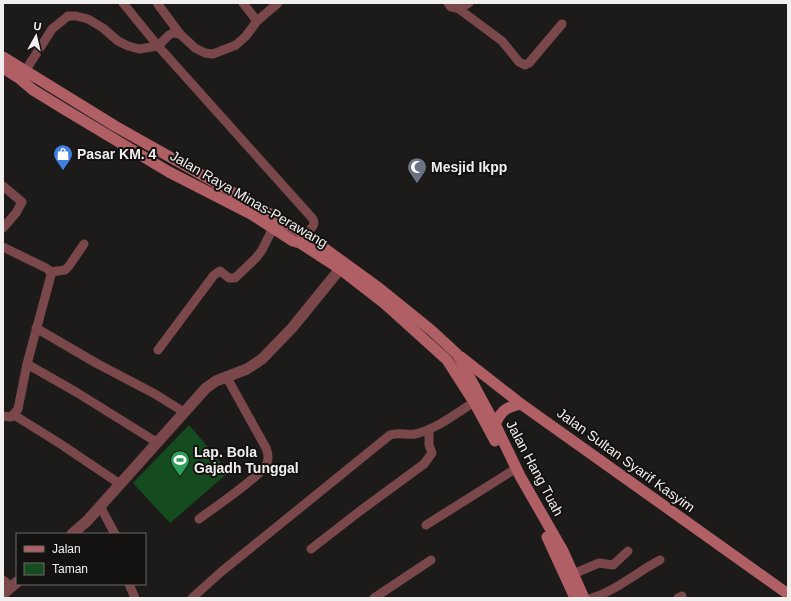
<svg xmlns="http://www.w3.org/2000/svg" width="791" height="601" font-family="Helvetica,sans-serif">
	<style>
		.green { fill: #144c1f }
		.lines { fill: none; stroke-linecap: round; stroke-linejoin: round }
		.minor { stroke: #7a474b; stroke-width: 9 }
		.tertiary { stroke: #7a474b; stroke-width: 11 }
		.secondary { stroke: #b05f65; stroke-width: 11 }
		.labels { text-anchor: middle; stroke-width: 4; stroke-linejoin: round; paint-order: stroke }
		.poi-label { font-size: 14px; font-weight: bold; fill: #f1efee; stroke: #141211; text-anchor: start }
		.street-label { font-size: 14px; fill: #f1efee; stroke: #141211 }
	</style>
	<rect width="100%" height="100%" fill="#1d1b1a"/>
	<polygon class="green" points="189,425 229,472 170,523 133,483"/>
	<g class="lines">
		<g class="minor">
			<polyline points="123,3 158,46 313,219 314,223 313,226 302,240"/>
			<polyline points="157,3 180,34"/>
			<polyline points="243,3 257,21"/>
			<polyline points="448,3 451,7 459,9 469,3"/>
			<polyline points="459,9 502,41 519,62 525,65 529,63 562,24"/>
			<polyline points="22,76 52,29 68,16 76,16 88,19 103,28 118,41 128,46 139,49 158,46 169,35 173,33 180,34 195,48 205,53 213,54 236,45 246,36 257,21 278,3"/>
			<polyline points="3,186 22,202 16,213 3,228"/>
			<polyline points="3,247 46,268 50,271 51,275 27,364 18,409 11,417 3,416"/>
			<polyline points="50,272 65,270 69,266 84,244"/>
			<polyline points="36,328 96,363 155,394 184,412"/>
			<polyline points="158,350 214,275 220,271 229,278 235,278 256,258 262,250 273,228"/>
			<polyline points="27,364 76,392 158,443"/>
			<polyline points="14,415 59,443 120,484"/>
			<polyline points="100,506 115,534"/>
			<path d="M199 519C212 509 263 475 267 463 269 458 268 453 266 448L226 376"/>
			<polyline points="426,525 512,471"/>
			<polyline points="311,549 360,511 424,464 432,453 429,445 429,430"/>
			<polyline points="573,574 599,563 613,565 628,551"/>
			<polyline points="3,580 12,587"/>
			<polyline points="129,584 135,598"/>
			<path d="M192 598 221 572 390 435C398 432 407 435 415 434 435 430 457 413 474 402"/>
			<polyline points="374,598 431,560"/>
			<path d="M592 598C617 590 637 572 660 560"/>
			<polyline points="678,598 682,596"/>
		</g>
		<g class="tertiary">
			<polyline points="72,534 87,521 206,388 216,381 247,369 262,359 292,328 340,269"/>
			<polyline points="3,594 17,582"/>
		</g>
		<g class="secondary">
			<polyline points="3,57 115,126 225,188 306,235 379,288 431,330 457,354 495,424 520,476 563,551 584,598"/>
			<polyline points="3,68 20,79 33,90 64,109 169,172 251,214 293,241 300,243 340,269 385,304 447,360 474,402 495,441"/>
			<polyline points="461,357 521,404 788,594"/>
			<path d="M495 424C502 410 506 407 521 404"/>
			<polyline points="547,537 575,598"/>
		</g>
	</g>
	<defs>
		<symbol id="shop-pin" viewBox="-11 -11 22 30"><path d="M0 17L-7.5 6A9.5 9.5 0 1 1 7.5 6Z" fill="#3f7fe0" stroke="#141211"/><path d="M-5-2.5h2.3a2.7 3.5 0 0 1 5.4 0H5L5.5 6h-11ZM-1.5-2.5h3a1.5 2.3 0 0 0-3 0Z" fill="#fff"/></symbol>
		<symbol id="mosque-pin" viewBox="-11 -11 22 30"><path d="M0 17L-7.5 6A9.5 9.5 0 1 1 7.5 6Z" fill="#6b7280" stroke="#141211"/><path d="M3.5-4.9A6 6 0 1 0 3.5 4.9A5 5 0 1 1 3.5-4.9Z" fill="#fff"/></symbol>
		<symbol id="stadium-pin" viewBox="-11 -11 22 30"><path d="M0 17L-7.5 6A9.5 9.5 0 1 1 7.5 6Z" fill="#2e9e5b" stroke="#141211"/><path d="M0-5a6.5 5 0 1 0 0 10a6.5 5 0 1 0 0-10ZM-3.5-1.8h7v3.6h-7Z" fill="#fff"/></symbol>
	</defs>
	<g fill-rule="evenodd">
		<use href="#shop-pin" x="52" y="143" width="22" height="30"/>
		<use href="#mosque-pin" x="406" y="156" width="22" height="30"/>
		<use href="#stadium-pin" x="169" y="449" width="22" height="30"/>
	</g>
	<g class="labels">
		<g class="poi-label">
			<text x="77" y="159">Pasar KM. 4</text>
			<text x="431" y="172">Mesjid Ikpp</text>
			<text x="194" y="457">Lap. Bola<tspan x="194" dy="16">Gajadh Tunggal</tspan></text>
		</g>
		<g class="street-label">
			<text transform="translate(249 199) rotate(30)" y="5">Jalan Raya Minas-Perawang</text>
			<text transform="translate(626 460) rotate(36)" y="5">Jalan Sultan Syarif Kasyim</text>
			<text transform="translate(535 468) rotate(62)" y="5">Jalan Hang Tuah</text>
		</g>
	</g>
	<rect width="791" height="601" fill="none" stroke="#f1efee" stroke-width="8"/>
	<rect x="16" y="533" width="130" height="52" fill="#141211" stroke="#6c6a69"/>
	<rect x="24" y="546" width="20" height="6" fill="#b05f65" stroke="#6c6a69"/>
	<text x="52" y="553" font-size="12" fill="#f1efee">Jalan</text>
	<rect x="24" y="563" width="20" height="12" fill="#144c1f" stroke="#6c6a69"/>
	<text x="52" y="573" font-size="12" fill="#f1efee">Taman</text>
	<g transform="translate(36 36) rotate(8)" stroke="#141211" stroke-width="3" paint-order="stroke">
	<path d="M0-3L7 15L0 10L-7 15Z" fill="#f1efee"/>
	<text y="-6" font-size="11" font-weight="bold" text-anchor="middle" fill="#f1efee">U</text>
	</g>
</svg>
